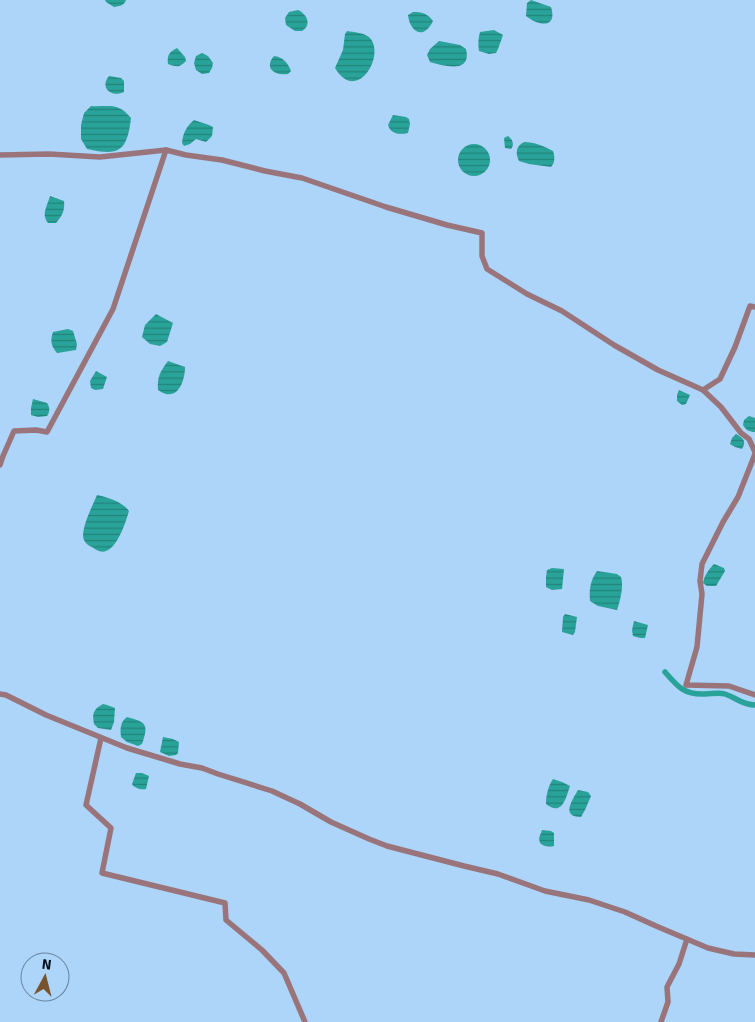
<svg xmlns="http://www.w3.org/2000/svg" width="755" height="1022" font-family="Signika,sans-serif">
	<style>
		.water { fill: url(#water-rules) }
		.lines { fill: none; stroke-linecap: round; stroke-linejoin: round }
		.canal { stroke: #29a399; stroke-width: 5.5 }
		.street { stroke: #99757b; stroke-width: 5.5 }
	</style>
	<defs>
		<pattern id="water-rules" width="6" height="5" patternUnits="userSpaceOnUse" patternTransform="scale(1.25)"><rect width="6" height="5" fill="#29a399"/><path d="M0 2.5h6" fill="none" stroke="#21837c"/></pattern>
	</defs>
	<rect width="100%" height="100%" fill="#add4f9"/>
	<g class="water">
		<path d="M105 0H126C124 6 119 6 114 7L106 2Z"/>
		<path d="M531 0 551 7C558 29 538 26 526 16L527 3Z"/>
		<path d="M298 10C307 14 312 25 302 31H295L286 25 285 18 289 12Z"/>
		<path d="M413 12C422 12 427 13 433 21 424 40 410 33 408 15Z"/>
		<path d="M494 30 503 35 498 49 496 53 489 54 479 51C478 44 478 39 480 32Z"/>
		<path d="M347 31C354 32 364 33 369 37 387 54 357 105 335 68L343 50 345 34Z"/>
		<path d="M439 41 460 45 466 49C472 74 444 66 430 62L427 55 430 49Z"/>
		<path d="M177 48 185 57 186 61C179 68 177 67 168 64 167 55 169 52 177 48Z"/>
		<polygon points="202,53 208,56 213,63 212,68 209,73 202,74 196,70 194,63 196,56"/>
		<path d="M274 56C283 57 288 63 291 71L288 74C276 76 263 69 274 56Z"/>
		<path d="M109 76 121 78 124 81V92C112 98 99 88 109 76Z"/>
		<path d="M91 106C100 107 113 104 121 109 125 111 128 115 131 118 127 152 119 156 87 149L81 139V125L84 113Z"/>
		<path d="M393 115 406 117 409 119 410 124 408 133C399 135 391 134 388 125Z"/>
		<path d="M194 120 209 125 213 127 212 136 206 142 196 139 190 144 184 146 182 143C183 132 187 126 194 120Z"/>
		<path d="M508 136C512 139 515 144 511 149L505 148 504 138Z"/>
		<path d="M524 142C534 142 544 146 553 151 555 156 555 163 551 167L529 164 519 161C515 153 516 146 524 142Z"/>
		<circle cx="474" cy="160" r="16"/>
		<path d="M50 196 64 201C65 211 62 216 56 223H48C41 214 47 207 50 196Z"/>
		<polygon points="156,314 173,323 167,342 160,346 150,344 142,337 145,325"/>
		<path d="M68 329 73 331 77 344 76 350 57 353C51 346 50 341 53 332Z"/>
		<path d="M168 361 185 367C185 378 180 397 166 394 163 393 161 392 158 390 157 377 160 372 168 361Z"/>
		<polygon points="96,371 107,377 103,389 95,390 91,388 90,381"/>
		<polygon points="679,390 690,395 686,404 682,405 677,401 677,395"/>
		<path d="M33 399 47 403C50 407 50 412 47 416L38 417 31 415V408Z"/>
		<path d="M749 416 755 418V432C749 432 746 430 743 425L744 420Z"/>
		<path d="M736 434C743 438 747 441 742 449L735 447 730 444 732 438Z"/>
		<path d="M97 495C107 497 123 502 129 511 126 521 118 547 106 551 101 553 96 550 92 547 87 545 83 541 83 535 84 522 92 507 97 495Z"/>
		<path d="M714 564 724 568 725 571 716 586H707L703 583C704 576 709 569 714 564Z"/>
		<polygon points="552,568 564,569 562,589 552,590 546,587 546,577 547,570"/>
		<path d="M597 571 617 574 621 577C624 586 620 601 617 610L598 606 590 601C589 590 590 581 597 571Z"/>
		<polygon points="565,614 577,617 575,632 573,635 562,632 563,617"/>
		<polygon points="634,621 648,625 645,638 640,638 633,636 632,630"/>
		<path d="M103 704 107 705 115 708 114 722 111 730 98 728 94 724C92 714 93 709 103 704Z"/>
		<path d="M127 717C146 722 149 724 142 744L138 746 127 742 121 737C120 729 120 722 127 717Z"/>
		<polygon points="163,737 173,739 179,742 178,753 176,755 169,756 160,752"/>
		<path d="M136 773H142L149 776 146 789C141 790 134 788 132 784Z"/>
		<path d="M553 779 562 782 570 786C566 798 562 817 546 804 546 796 548 786 553 779Z"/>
		<path d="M578 790 588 792 591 796 585 810 581 817C560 817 573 799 578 790Z"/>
		<path d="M542 830 551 831 554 833V846C548 847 545 847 540 843L539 838Z"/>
	</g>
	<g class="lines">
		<path class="canal" d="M665 672C678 687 684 695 705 694 712 694 719 692 725 694 737 698 742 705 755 705"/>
		<g class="street">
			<polyline points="0,155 49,154 100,157 166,150 186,155 222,160 265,171 302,178 386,207 447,225 482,233 482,256 487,269 527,294 562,311 614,345 658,370 703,390 720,379 735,347 750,306 755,307"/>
			<polyline points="703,390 721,407 741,433 749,439 755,452"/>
			<polyline points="755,454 738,497 723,522 702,564 700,581 702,594 697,647 686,685 729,686 755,695"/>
			<polyline points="0,465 3,456 14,431 36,430 47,432 113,309 166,150"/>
			<polyline points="0,694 6,695 46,715 127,748 180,764 202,768 218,774 272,791 300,804 331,822 369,839 387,846 464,866 498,874 545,891 589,900 625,912 656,926 708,948 734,954 755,955"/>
			<polyline points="101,738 86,805 111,828 102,873 225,903 226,920 262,950 284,973 305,1022"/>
			<polyline points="661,1022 668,1002 667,987 679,964 687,939"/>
		</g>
	</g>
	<g transform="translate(45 977) rotate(7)"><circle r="24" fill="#add4f9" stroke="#69849f"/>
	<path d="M0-4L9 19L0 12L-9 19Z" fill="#78542d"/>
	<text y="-8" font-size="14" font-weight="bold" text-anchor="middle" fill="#020d19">N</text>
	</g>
</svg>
